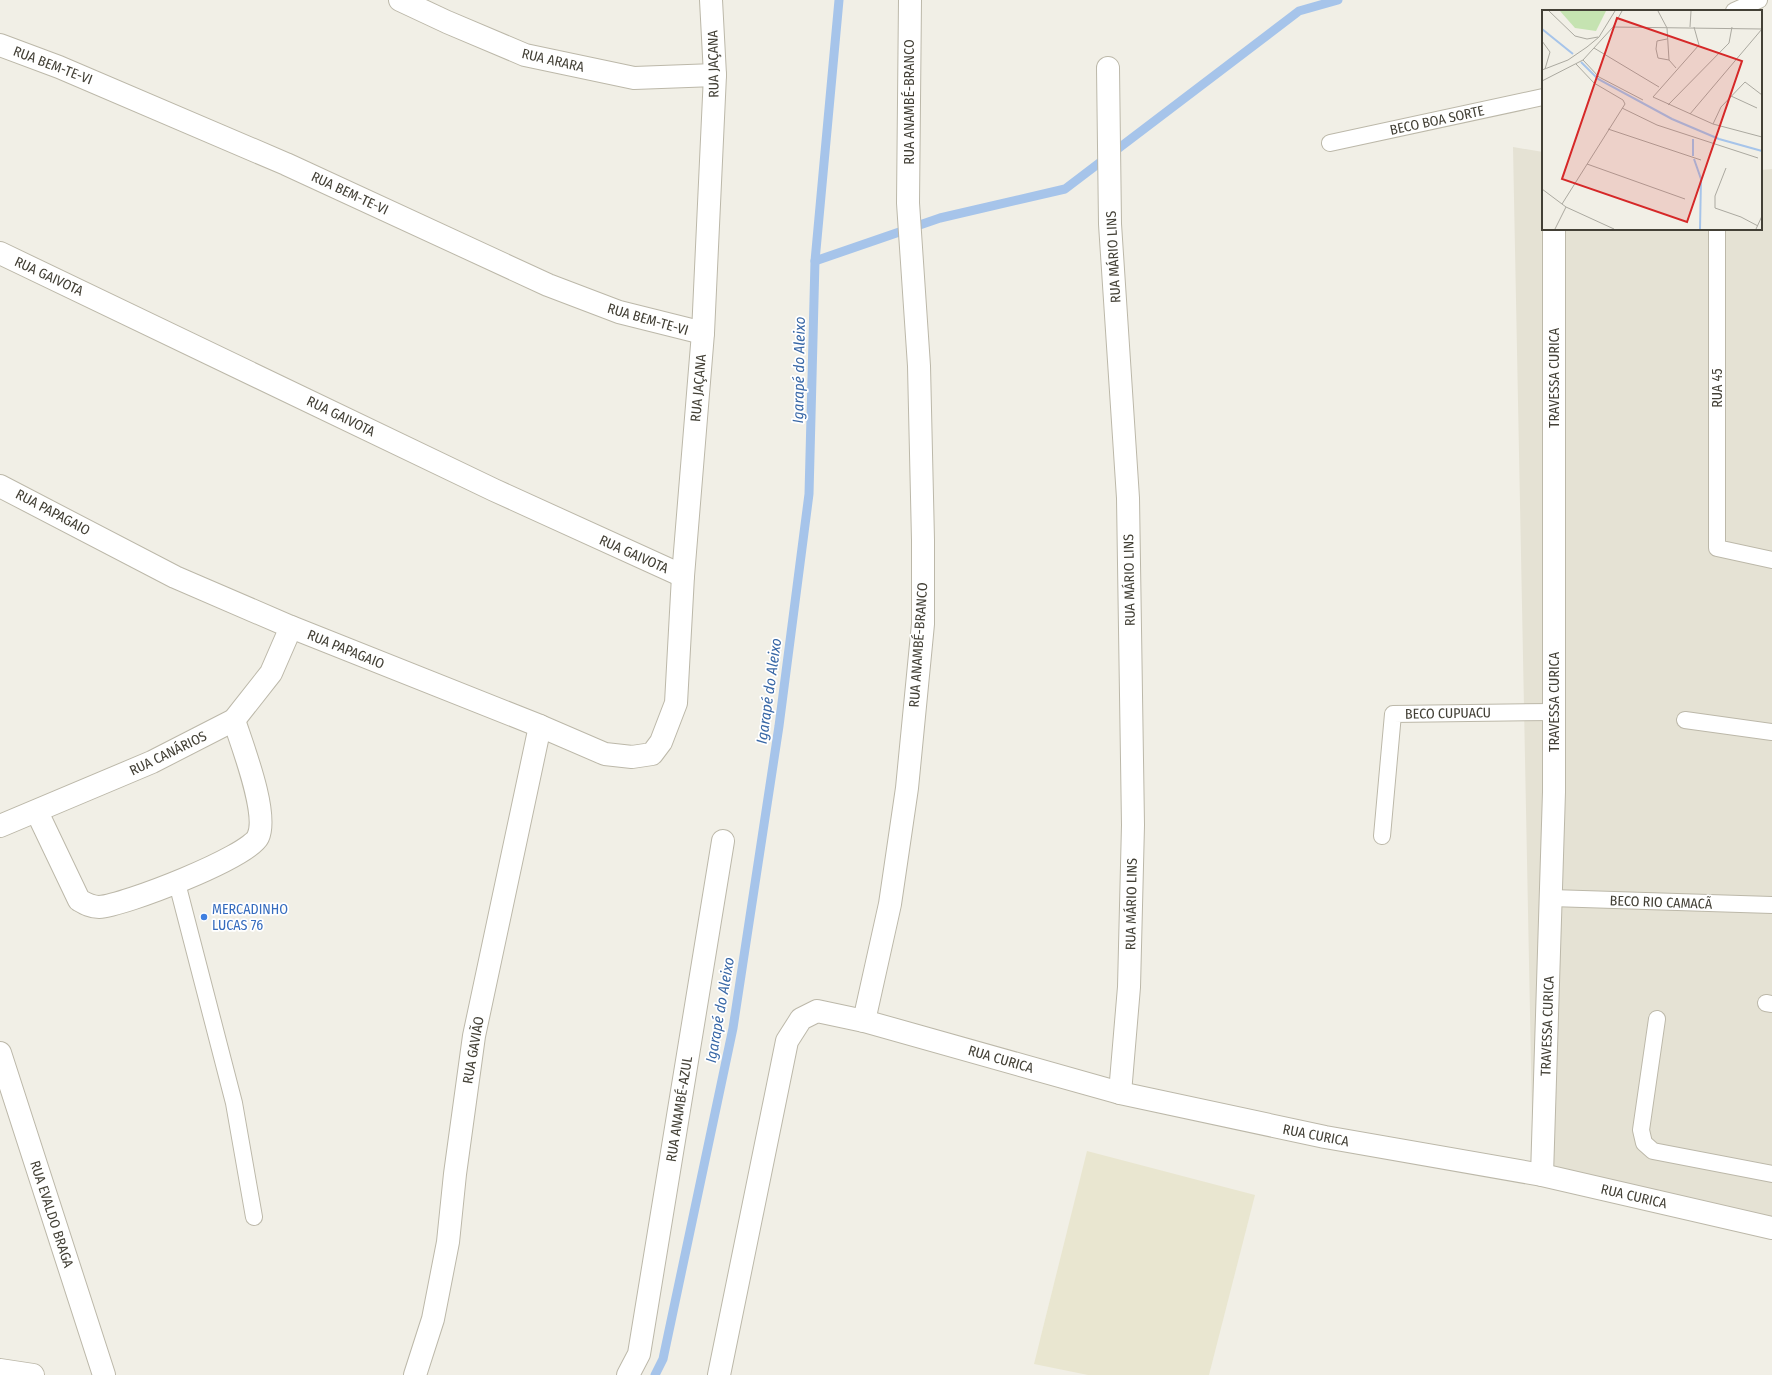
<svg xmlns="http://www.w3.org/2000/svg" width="1772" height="1375" font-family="'Fira Sans Condensed',sans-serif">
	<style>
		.residential { fill: #e5e2d4 }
		.education { fill: #e9e6d0 }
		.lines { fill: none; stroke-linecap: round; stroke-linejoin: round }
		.stream { stroke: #a6c4ea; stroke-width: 9 }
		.lane-casing { stroke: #bcb8a9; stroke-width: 18 }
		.street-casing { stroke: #bcb8a9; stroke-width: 24 }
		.lane { stroke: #fff; stroke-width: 16 }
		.street { stroke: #fff; stroke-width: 22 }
		.shop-dot { fill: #3f7fe0; stroke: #fff; stroke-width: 1.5 }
		.labels { text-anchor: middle; stroke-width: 3.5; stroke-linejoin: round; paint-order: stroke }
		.street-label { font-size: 14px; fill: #434036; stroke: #fff }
		.shop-label { font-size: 14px; fill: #366cbe; stroke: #fff; text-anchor: start }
		.water-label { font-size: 15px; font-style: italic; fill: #3867a6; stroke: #fff }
		.inset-river { fill: none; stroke: #a6c4ea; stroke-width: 2 }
		.inset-road { fill: none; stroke: #aba9a0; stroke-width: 1 }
		.view { fill: #d62828; fill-opacity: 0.15; stroke: #d62828; stroke-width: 2 }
		.inset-edge { fill: none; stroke: #434036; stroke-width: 2 }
	</style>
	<rect width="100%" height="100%" fill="#f1efe6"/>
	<polygon class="residential" points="1513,147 1543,152 1543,229 1761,229 1761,170 1772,169 1772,1224 1533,1166"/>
	<polygon class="education" points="1087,1151 1255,1195 1209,1375 1088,1375 1034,1364"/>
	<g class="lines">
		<g class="stream">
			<polyline points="815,261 940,218 1065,189 1299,11 1338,0"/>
			<polyline points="655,1375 663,1359 733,1028 779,726 809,494 815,261 839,0"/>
		</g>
		<defs>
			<g id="lane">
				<polyline points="1734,11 1759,0"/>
				<polyline points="1330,143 1543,97"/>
				<polyline points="1717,229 1717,548 1772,560"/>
				<polyline points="1685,720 1772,732"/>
				<polyline points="1382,836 1393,714 1554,712"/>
				<polyline points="177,883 234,1103 254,1217"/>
				<polyline points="1551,898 1772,905"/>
				<polyline points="1766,1003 1772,1004"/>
				<polyline points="1657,1019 1641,1130 1644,1143 1653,1151 1772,1174"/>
			</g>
			<g id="street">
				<polyline points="400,0 447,22 525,55 634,78 715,75"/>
				<polyline points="0,45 59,67 286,164 548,285 619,312 703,333"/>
				<polyline points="1108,68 1110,224 1128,498 1133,825 1129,987 1120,1093"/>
				<polyline points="0,253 494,490 683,576"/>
				<polyline points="0,486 175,577 291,627 540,726 605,754 632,757 652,754 661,742 676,703 683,576 703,333 715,75 711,0"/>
				<path d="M37 812 79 900C86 904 91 907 99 907 123 906 249 857 258 837 269 814 242 745 234 720"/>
				<polyline points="0,826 152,762 234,720 271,673 291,627"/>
				<polyline points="864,1021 890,904 907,788 923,624 923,540 919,366 908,203 910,0"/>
				<polyline points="0,1053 104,1375"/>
				<polyline points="1542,1175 1554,792 1554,229"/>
				<polyline points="0,1370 33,1375"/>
				<polyline points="415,1375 433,1319 448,1242 455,1174 474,1036 540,726"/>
				<polyline points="628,1375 639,1354 723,841"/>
				<polyline points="719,1375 787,1041 801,1019 817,1011 864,1021 1120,1093 1325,1137 1542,1175 1772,1228"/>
			</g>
		</defs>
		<use href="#lane" class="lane-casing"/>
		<use href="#street" class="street-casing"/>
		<use href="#lane" class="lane"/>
		<use href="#street" class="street"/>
	</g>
	<circle class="shop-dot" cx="204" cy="917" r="4"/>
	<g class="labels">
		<g class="street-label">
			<text transform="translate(553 60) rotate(13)" y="5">RUA ARARA</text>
			<text transform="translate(713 64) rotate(-91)" y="5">RUA JAÇANA</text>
			<text transform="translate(53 65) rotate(21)" y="5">RUA BEM-TE-VI</text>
			<text transform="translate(909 102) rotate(-90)" y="5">RUA ANAMBÉ-BRANCO</text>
			<text transform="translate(1437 120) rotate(-12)" y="5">BECO BOA SORTE</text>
			<text transform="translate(350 193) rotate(25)" y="5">RUA BEM-TE-VI</text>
			<text transform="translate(1113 257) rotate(-93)" y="5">RUA MÁRIO LINS</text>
			<text transform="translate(49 276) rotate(25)" y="5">RUA GAIVOTA</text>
			<text transform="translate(648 319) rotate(16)" y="5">RUA BEM-TE-VI</text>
			<text transform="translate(1554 378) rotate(-90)" y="5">TRAVESSA CURICA</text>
			<text transform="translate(698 388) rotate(-85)" y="5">RUA JAÇANA</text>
			<text transform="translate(1717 388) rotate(-90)" y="5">RUA 45</text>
			<text transform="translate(341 416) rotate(26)" y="5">RUA GAIVOTA</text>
			<text transform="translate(53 512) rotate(28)" y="5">RUA PAPAGAIO</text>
			<text transform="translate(634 554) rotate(24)" y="5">RUA GAIVOTA</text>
			<text transform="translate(1129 580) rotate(-91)" y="5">RUA MÁRIO LINS</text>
			<text transform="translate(918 645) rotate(-86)" y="5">RUA ANAMBÉ-BRANCO</text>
			<text transform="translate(346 649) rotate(22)" y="5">RUA PAPAGAIO</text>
			<text transform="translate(1554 702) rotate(-90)" y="5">TRAVESSA CURICA</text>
			<text transform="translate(1448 713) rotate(-1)" y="5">BECO CUPUACU</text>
			<text transform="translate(168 753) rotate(-26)" y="5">RUA CANÁRIOS</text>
			<text transform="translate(1661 902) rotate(2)" y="5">BECO RIO CAMACÃ</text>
			<text transform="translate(1131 904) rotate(-89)" y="5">RUA MÁRIO LINS</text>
			<text transform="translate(1547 1026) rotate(-88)" y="5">TRAVESSA CURICA</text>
			<text transform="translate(473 1050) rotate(-80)" y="5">RUA GAVIÃO</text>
			<text transform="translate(1001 1059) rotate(16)" y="5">RUA CURICA</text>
			<text transform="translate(679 1109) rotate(-81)" y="5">RUA ANAMBÉ-AZUL</text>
			<text transform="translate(1316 1135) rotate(11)" y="5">RUA CURICA</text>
			<text transform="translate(1634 1196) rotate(13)" y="5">RUA CURICA</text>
			<text transform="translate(52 1214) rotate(72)" y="5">RUA EVALDO BRAGA</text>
		</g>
		<g class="shop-label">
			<text x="212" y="914">MERCADINHO<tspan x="212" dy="16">LUCAS 76</tspan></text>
		</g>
		<g class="water-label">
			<text transform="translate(799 370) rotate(-89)" y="5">Igarapé do Aleixo</text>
			<text transform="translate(769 691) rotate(-82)" y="5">Igarapé do Aleixo</text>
			<text transform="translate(720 1010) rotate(-80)" y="5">Igarapé do Aleixo</text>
		</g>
	</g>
	<g transform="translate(1542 10)">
		<rect width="220" height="220" fill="#f1efe6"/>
		<path d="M18 1H64L54 21 33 18Z" fill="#c5e3b1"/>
		<path class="inset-river" d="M0 19 31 44M39 52 56 69 130 109 177 129 220 141M151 129V146M152 149 159 169 158 219"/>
		<path class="inset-road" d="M7 1 33 26 45 29 56 27M116 1 125 18 127 50 134 58M71 17 220 19M148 17 149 1M152 17 157 35 111 87 171 114 220 127M125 29 115 31 114 39 116 48 127 50M0 31 8 42 3 59M52 38 117 77M41 50 57 67 101 90M0 60 26 50 45 37 57 27 73 1M0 71 41 50 71 17 80 1M189 86 215 98M126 95 187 33 190 17M80 98 115 115 216 148M148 104 220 19M171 114 179 97 203 72 220 85M66 119 159 150M45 154 143 189M184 158 173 186V198L199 207 216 216M0 179 24 197 72 219M20 194 83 94 81 90 52 73 34 54M13 219 24 197M214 219 220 206"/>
		<path class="view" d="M75 8 200 51 145 212 20 169Z"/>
		<rect width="220" height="220" class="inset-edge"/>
	</g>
</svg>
